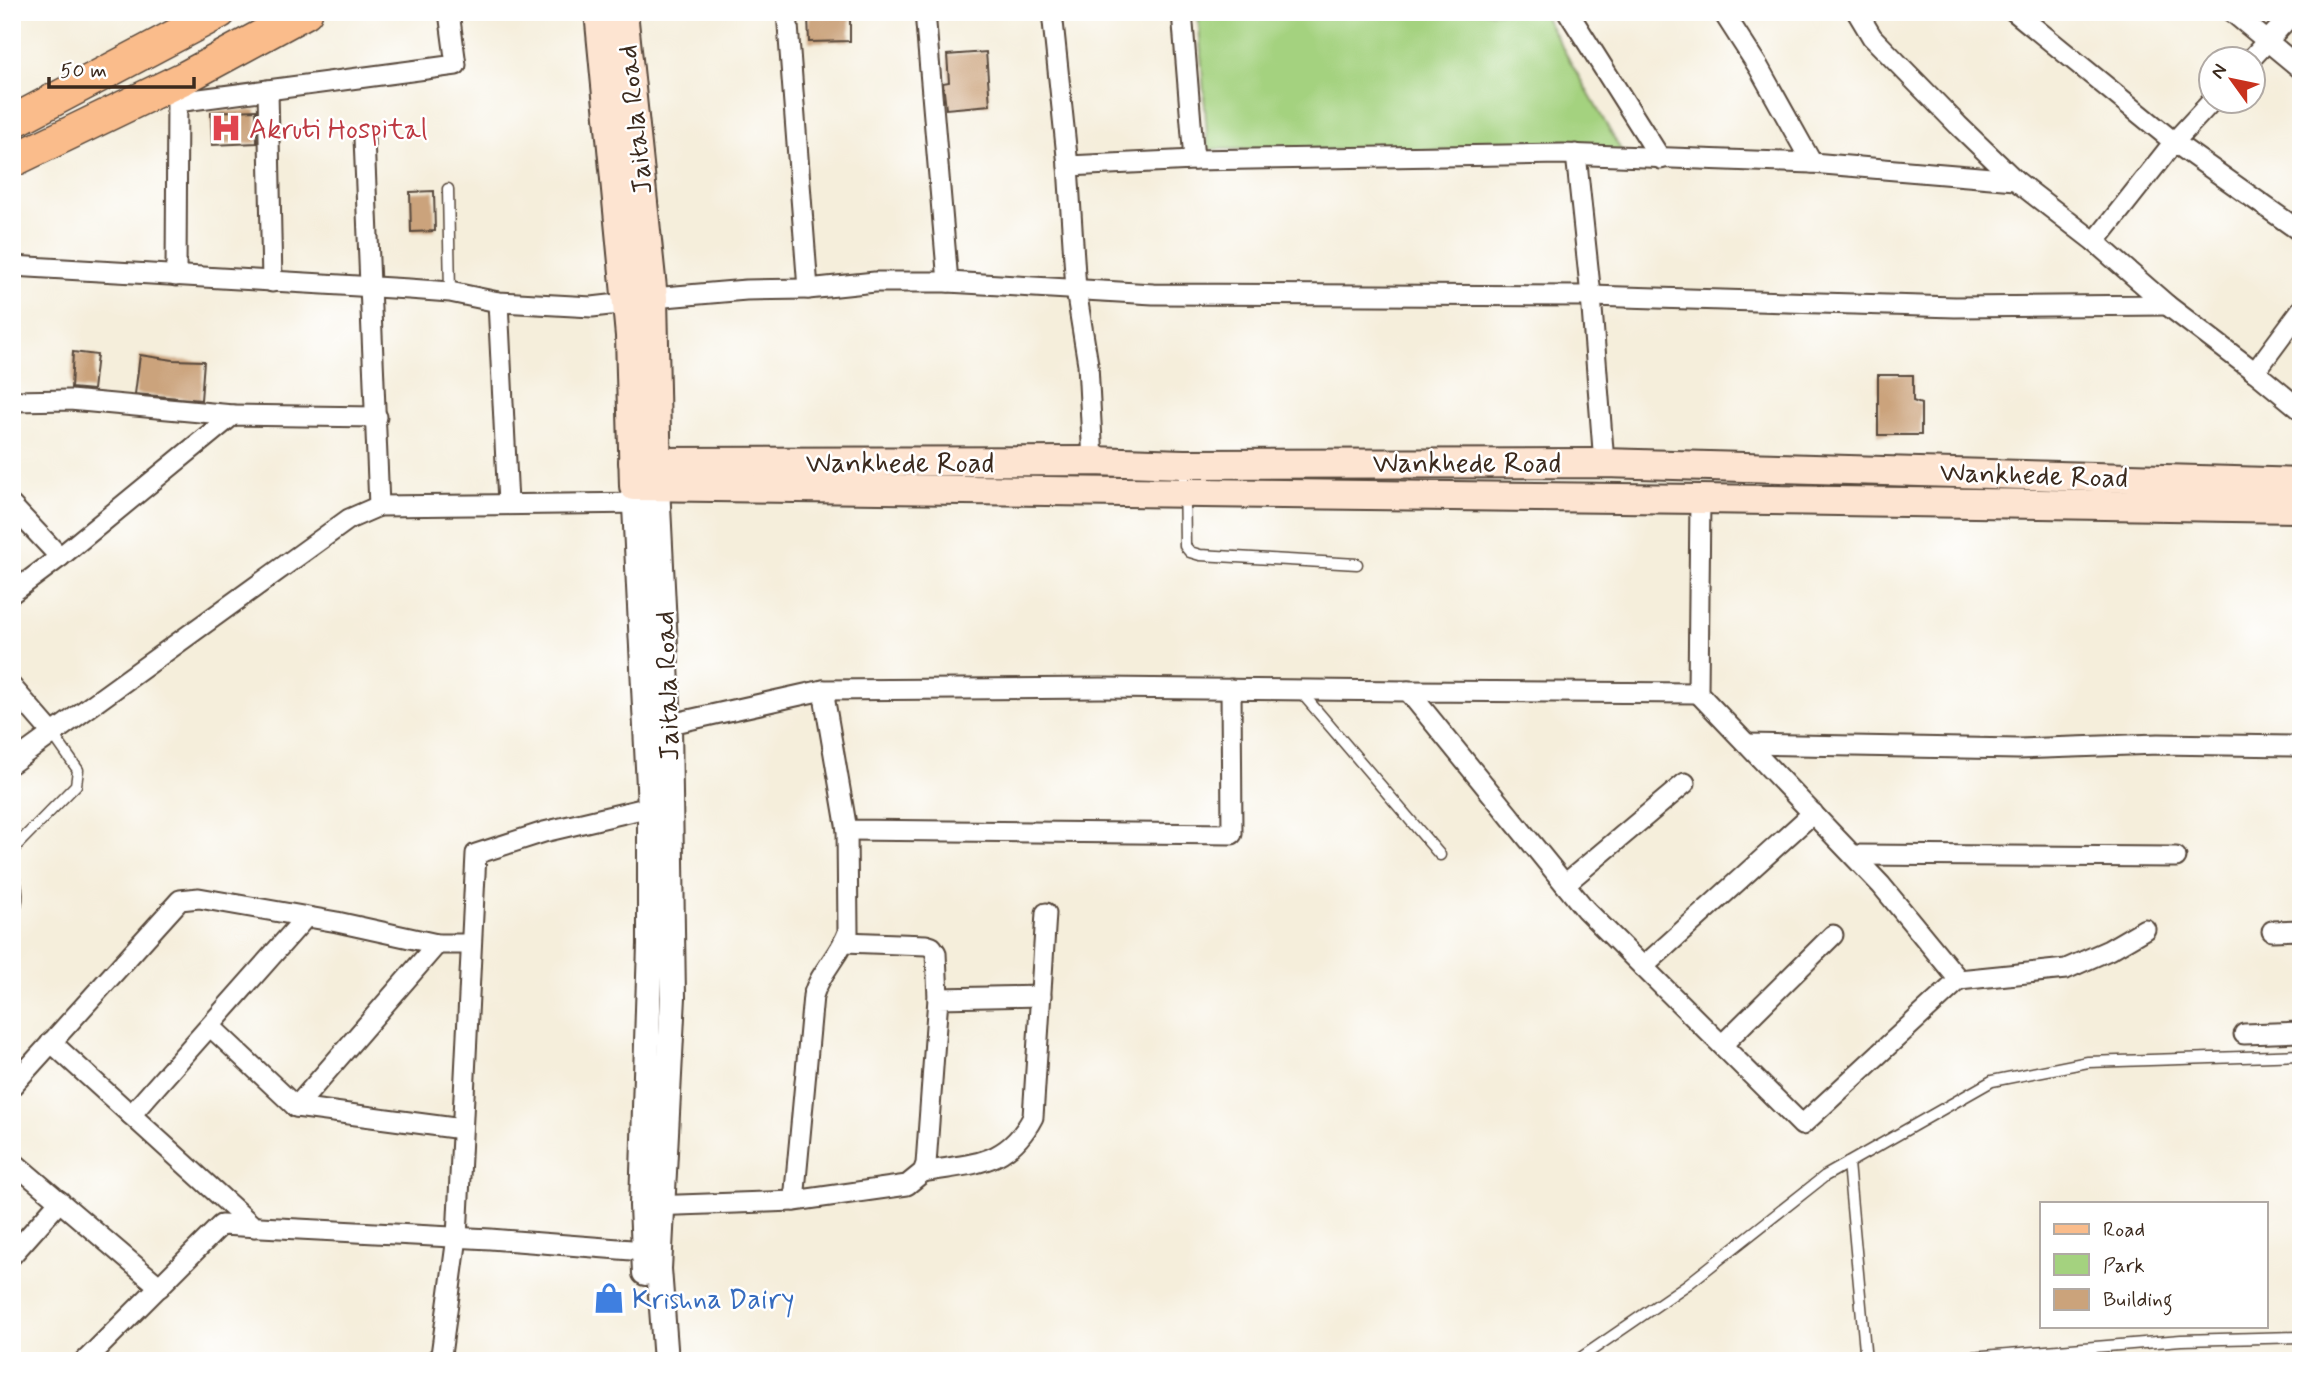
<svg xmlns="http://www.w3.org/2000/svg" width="2313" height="1373" font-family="Mynerve,sans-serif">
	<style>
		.green { fill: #a4d27f; stroke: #707e4e; stroke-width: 2 }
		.building { fill: #cba37b }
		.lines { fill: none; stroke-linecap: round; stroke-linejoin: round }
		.service-casing { stroke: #57473a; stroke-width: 13 }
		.minor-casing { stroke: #57473a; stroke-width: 23 }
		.tertiary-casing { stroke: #57473a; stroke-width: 28 }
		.secondary-casing { stroke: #57473a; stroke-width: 32 }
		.primary-casing { stroke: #57473a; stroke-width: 35 }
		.service { stroke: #fff; stroke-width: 10 }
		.minor { stroke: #fff; stroke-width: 19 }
		.tertiary { stroke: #fff; stroke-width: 24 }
		.secondary { stroke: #fde4d1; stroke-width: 28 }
		.primary { stroke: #fabc8b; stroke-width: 32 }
		.labels { text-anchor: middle; stroke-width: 5; stroke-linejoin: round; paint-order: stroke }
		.street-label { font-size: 28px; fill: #3b2a1e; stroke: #fff }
		.health-label { font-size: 28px; fill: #be3a42; stroke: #fff; text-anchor: start }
		.shop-label { font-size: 28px; fill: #366cbe; stroke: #fff; text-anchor: start }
	</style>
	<rect width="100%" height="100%" fill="#fff"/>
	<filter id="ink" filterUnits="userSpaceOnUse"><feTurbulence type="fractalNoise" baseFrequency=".0143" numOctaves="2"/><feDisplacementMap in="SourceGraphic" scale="14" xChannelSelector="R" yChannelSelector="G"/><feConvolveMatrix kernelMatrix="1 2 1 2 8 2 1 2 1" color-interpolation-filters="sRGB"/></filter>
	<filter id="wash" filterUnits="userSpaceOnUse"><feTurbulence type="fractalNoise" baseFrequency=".00686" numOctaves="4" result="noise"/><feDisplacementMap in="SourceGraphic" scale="28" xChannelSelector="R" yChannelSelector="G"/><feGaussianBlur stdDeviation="1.57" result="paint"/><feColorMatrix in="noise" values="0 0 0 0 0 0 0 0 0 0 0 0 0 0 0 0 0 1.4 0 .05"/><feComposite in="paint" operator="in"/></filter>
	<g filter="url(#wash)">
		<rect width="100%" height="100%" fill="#f5eedb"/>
		<polygon class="green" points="1198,12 1542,12 1622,152 1208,149"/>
		<g id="blocks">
			<g class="building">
				<polygon points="850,16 850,41 809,42 808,17"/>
				<polygon points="986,52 990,105 946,109 943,83 949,82 947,55"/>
				<polygon points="256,110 257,143 212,145 211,112"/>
				<polygon points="434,191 435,231 411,232 410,192"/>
				<polygon points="73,352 97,355 93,390 71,388"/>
				<polygon points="140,355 173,360 204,361 201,400 135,394"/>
				<polygon points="1878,375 1913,375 1913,401 1921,404 1921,435 1878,435"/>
			</g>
		</g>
	</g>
	<g filter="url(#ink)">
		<use href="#blocks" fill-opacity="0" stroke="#57473a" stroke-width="2"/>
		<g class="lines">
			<defs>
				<g id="service">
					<polyline points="448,189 450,292"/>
					<polyline points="1184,465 1185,546 1190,552 1200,555 1357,564"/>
					<polyline points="1300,691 1440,855"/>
					<polyline points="12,854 16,846 76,785 78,770 52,733"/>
					<path d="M12 871C18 888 20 900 12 917"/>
					<polyline points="1848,1163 1866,1361"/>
					<polyline points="1576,1361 1688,1284 1825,1176 1992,1081 2088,1062 2301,1055"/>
					<polyline points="1921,1361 2181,1340 2301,1337"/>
				</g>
				<g id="minor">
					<polyline points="787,12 808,289 875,282 948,282 1153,294 1591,296 1955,307 2167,305 2095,242 2174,142 2015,12"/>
					<polyline points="925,12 948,282"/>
					<polyline points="1052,12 1068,166 1194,160 1563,154 1812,163 2015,180 2095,242"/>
					<polyline points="1182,12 1194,160"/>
					<polyline points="1568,12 1661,159"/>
					<polyline points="1723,12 1759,68 1812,163"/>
					<polyline points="1857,12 1872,37 1958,125 2015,180"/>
					<polyline points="2232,12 2301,69"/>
					<polyline points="2250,60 2294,12"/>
					<polyline points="268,90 272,282"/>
					<polyline points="2212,101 2174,142 2301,232"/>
					<polyline points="177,102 456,65 449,12"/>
					<polyline points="364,138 379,506"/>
					<polyline points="1576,154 1591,296 1604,463"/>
					<polyline points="1068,166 1076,290 1088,364 1093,461"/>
					<polyline points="12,266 409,289 450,292 498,302 592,307 627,303 653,298 746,290 808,289"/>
					<polyline points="176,276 177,92"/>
					<polyline points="498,302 508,503"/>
					<polyline points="2167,305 2255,372 2301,310"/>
					<polyline points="2255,372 2301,410"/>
					<polyline points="12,401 70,400 233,415"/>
					<polyline points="1700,499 1698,693 1881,885 1959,980"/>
					<polyline points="12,506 60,557"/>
					<polyline points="12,593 60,557 233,415 377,417"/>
					<polyline points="12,687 52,733"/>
					<polyline points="823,690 847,830 1232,834 1231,689"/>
					<polyline points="1698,693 1408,691 1585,909 1802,1125 1959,980 2066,969 2109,950 2145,929"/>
					<polyline points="657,727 823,690 1101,688 1408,691"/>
					<polyline points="1747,744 2018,749 2158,744 2292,746"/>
					<polyline points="12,763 349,519 379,506 646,503"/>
					<polyline points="1853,855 2176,857"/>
					<polyline points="1565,884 1685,783"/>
					<polyline points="2272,931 2301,930"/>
					<polyline points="844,942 926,945 932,947 936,953 938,998"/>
					<polyline points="1643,967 1813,813"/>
					<polyline points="210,1026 296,1107 437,944"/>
					<polyline points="2244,1034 2301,1032"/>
					<polyline points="51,1042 254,1227"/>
					<polyline points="1722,1045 1833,935"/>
					<polyline points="12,1086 180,900 199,898 337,922 437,944 471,944"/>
					<polyline points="296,1107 462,1129"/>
					<polyline points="131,1115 306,917"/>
					<polyline points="12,1161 160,1287"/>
					<path d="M923 1172C972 1163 1007 1167 1033 1117L1046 913"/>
					<path d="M794 1201 813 996C820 972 840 955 848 932L847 830"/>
					<polyline points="650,1206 794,1201 907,1185 923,1172 926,1164 938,998 1041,996"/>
					<polyline points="12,1255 60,1201"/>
					<polyline points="85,1361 221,1225 490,1239 657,1252"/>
					<polyline points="434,1361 441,1355 457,1237 476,854 544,832 650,807"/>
				</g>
				<g id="tertiary">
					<polyline points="634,486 650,807 650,944 642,1206 645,1273"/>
					<polyline points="657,486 669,725 673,997 659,1269 666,1361"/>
				</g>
				<g id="secondary">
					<polyline points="599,12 630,336 634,486 1700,499 2301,508"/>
					<polyline points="623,12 653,298 657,480"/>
					<polyline points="633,462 1093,461 1184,464 1604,463 2301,483"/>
				</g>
				<g id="primary">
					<polyline points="12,122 220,12"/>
					<polyline points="12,161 186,77 306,12"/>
				</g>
			</defs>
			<use href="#service" class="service-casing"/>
			<use href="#minor" class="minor-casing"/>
			<use href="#tertiary" class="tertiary-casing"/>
			<use href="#secondary" class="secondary-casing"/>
			<use href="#primary" class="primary-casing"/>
			<use href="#service" class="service"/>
			<use href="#minor" class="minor"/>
			<use href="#tertiary" class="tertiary"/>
			<use href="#secondary" class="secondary"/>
			<use href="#primary" class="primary"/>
		</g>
	</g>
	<defs>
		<symbol id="hospital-bare" viewBox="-9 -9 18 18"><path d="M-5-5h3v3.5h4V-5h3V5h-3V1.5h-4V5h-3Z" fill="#e0444e" stroke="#fff" stroke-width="2.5" paint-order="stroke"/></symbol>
		<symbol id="shop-bare" viewBox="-9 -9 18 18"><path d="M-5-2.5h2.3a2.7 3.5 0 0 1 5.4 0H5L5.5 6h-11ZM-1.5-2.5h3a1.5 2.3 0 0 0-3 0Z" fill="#3f7fe0" stroke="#fff" stroke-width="2.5" paint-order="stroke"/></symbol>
	</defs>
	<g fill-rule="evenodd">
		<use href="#hospital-bare" x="204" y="106" width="44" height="44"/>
		<use href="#shop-bare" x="587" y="1276" width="44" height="44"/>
	</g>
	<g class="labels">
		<g class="street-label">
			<text transform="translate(634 120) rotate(-96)" y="10">Jaitala Road</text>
			<text x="900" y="472">Wankhede Road</text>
			<text x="1467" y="472">Wankhede Road</text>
			<text transform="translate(2034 474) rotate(2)" y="10">Wankhede Road</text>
			<text transform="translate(666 686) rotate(-92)" y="10">Jaitala Road</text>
		</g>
		<g class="health-label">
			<text x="249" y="138">Akruti Hospital</text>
		</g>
		<g class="shop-label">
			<text x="632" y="1308">Krishna Dairy</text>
		</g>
	</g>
	<rect width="2313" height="1373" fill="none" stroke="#fff" stroke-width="42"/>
	<rect x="2040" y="1202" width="228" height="126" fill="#ffffff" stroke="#b1aaa5" stroke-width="2"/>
	<rect x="2054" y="1224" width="35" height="10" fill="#fabc8b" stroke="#b1aaa5" stroke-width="2"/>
	<text x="2103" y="1236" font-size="21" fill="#3b2a1e">Road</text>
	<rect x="2054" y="1254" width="35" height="21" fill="#a4d27f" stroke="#b1aaa5" stroke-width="2"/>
	<text x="2103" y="1272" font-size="21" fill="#3b2a1e">Park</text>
	<rect x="2054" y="1289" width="35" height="21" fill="#cba37b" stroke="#b1aaa5" stroke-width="2"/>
	<text x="2103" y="1306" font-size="21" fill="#3b2a1e">Building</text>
	<g transform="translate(2232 80) rotate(303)"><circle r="33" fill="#ffffff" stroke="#b1aaa5" stroke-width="2"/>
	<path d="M0-5L12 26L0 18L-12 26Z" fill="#c8321e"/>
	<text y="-10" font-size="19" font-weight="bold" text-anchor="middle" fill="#3b2a1e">N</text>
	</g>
	<path d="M49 77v10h145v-10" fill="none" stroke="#3b2a1e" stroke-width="3.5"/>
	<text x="60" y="77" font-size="21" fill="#3b2a1e" stroke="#ffffff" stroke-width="5" paint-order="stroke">50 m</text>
</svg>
